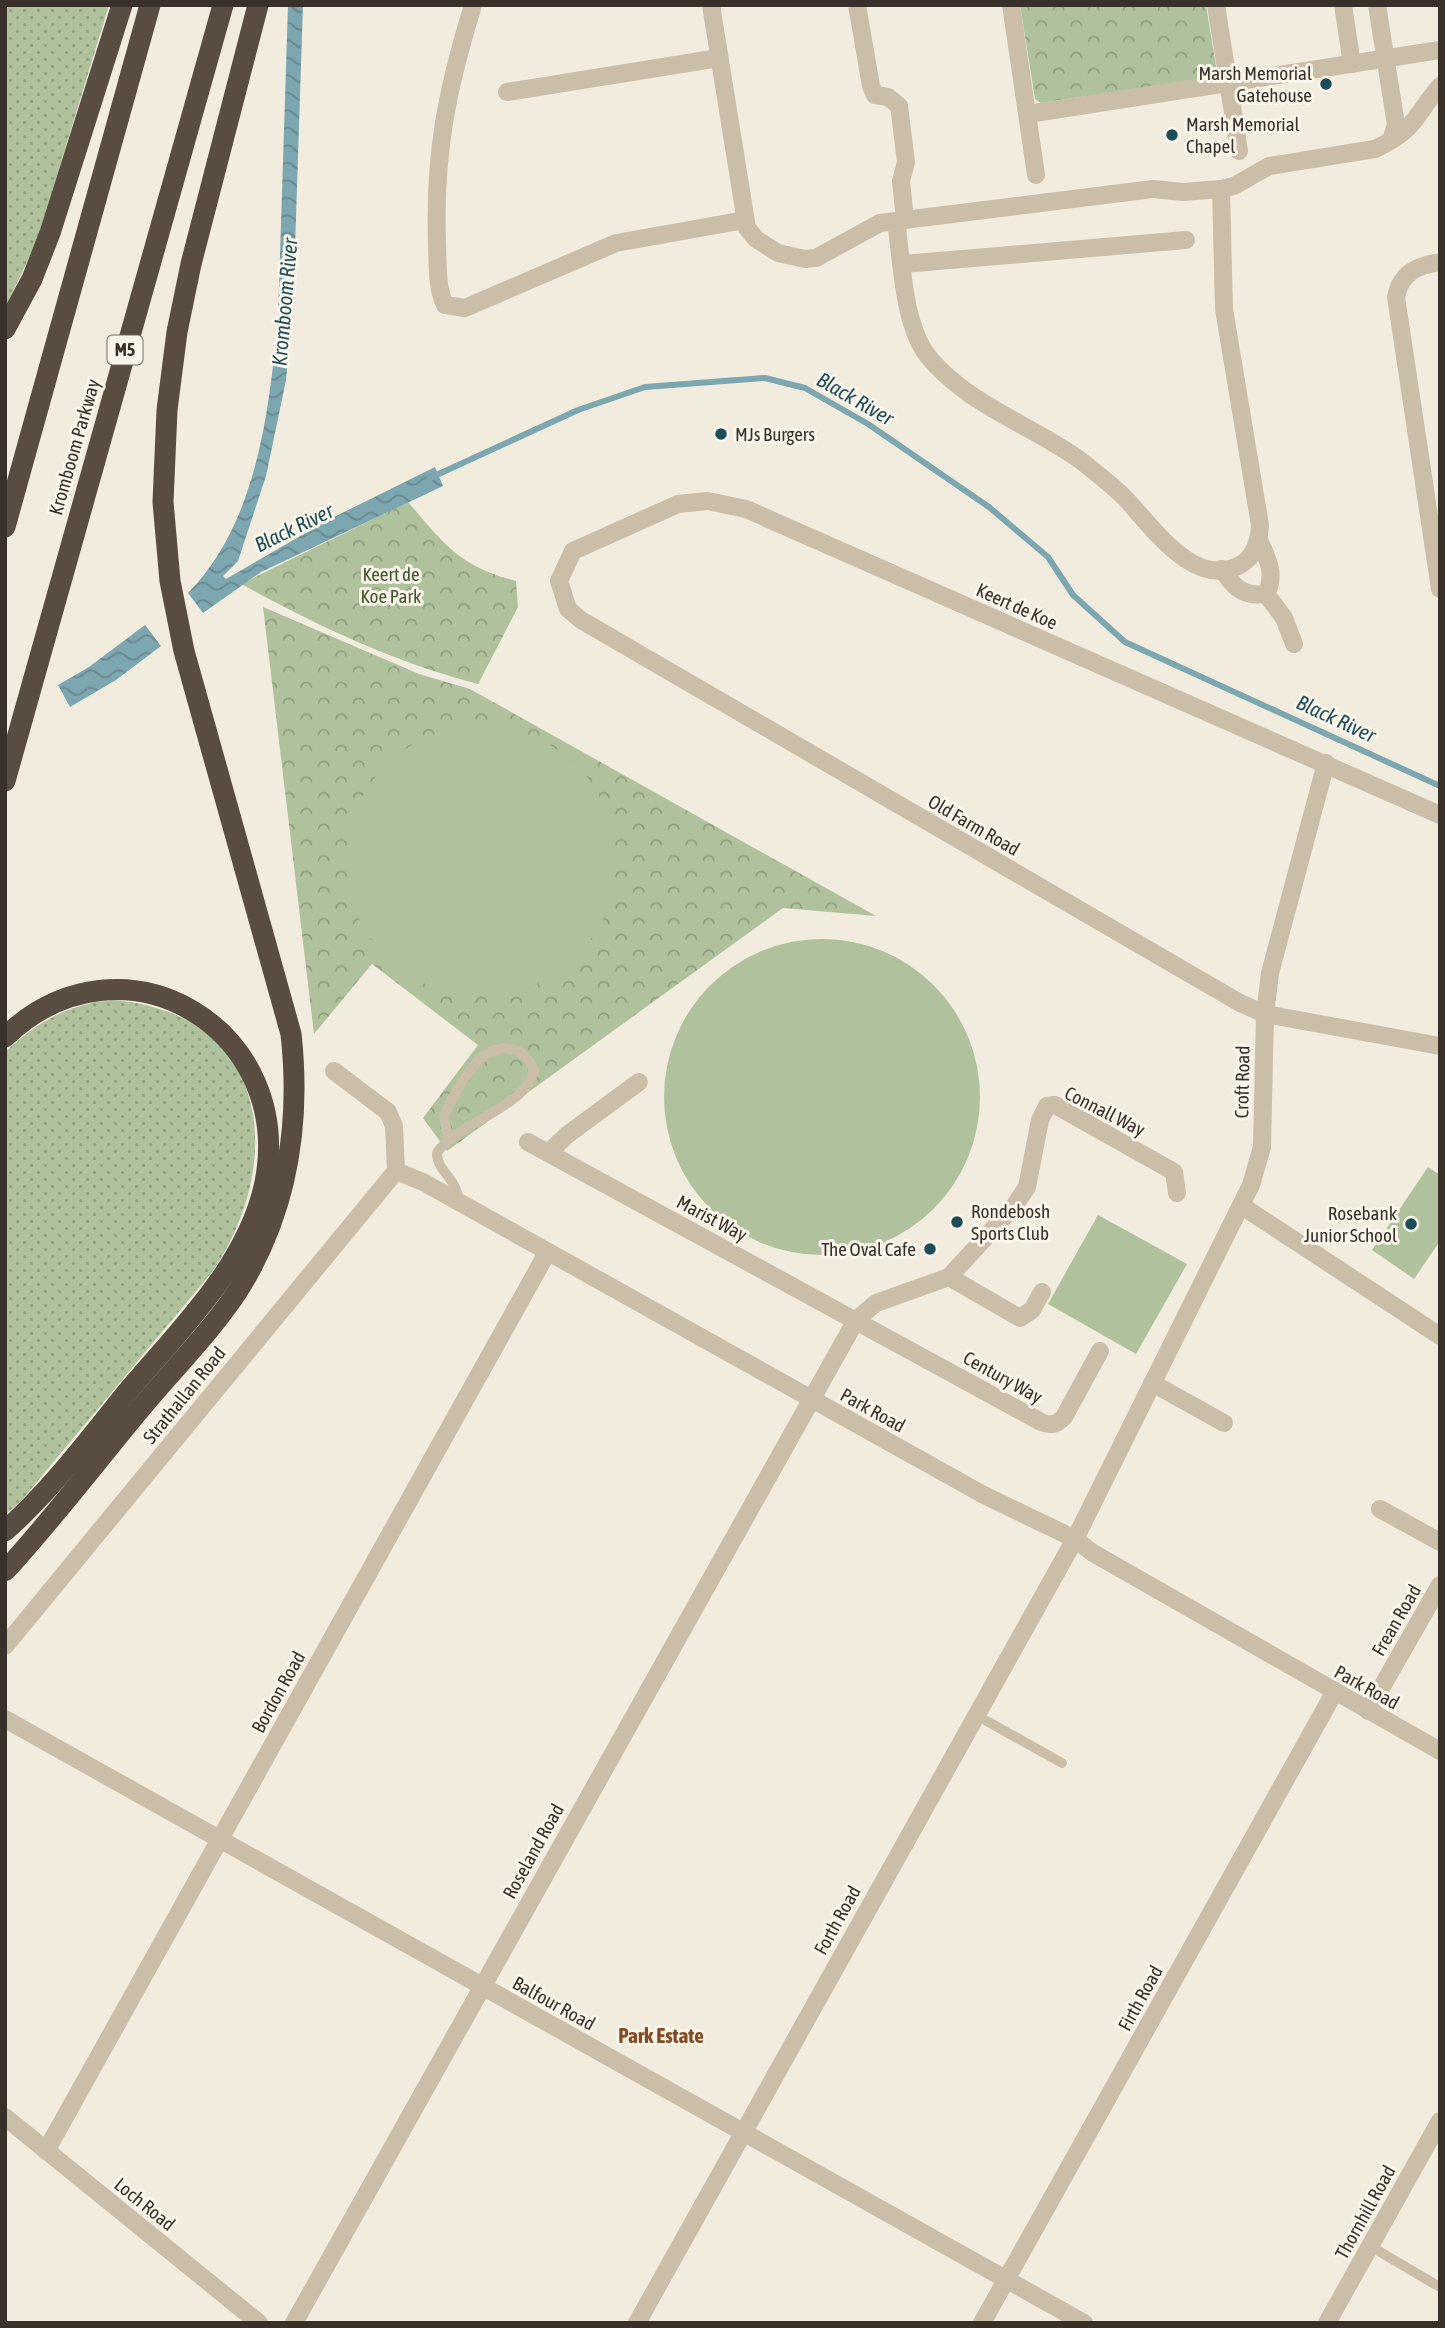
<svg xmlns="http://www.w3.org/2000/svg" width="1445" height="2328" font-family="'Asap Condensed',sans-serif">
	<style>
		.grass { fill: url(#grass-dots) }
		.park { fill: url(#park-crowns) }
		.pitch { fill: #b0c29d }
		.water { fill: url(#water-waves) }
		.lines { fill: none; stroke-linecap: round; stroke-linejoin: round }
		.stream { stroke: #7ca6b0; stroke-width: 6 }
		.lane { stroke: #cbbea9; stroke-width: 10 }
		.street { stroke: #cbbea9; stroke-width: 18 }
		.highway { stroke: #594c40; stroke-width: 21 }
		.poi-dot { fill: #1e4d5a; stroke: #faf5ea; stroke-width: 2.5 }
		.labels { text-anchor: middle; stroke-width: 6; stroke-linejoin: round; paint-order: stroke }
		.shield { fill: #faf5ea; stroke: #726b63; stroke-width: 2 }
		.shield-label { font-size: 18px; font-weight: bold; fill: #383029 }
		.poi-label { font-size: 19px; fill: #383029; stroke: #faf5ea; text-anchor: end }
		.street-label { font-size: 19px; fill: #383029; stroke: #faf5ea }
		.park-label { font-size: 19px; fill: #41562d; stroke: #faf5ea }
		.water-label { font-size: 21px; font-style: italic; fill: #1e4d5a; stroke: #faf5ea }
		.neighbourhood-label { font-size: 21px; font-weight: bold; fill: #874922; stroke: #faf5ea }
	</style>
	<defs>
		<pattern id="grass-dots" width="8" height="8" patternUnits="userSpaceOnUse" patternTransform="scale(1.75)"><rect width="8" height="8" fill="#b0c29d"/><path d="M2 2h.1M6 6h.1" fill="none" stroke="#909e80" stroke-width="1.8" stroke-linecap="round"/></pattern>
		<pattern id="park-crowns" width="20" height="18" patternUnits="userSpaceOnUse" patternTransform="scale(1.75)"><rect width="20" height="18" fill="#b0c29d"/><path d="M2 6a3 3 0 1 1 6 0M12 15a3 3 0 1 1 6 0" fill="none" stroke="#909e80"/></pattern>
		<pattern id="water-waves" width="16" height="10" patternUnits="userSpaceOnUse" patternTransform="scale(1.75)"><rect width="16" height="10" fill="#7ca6b0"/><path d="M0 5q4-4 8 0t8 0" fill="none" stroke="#67888f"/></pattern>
	</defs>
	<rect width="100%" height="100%" fill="#f2ecde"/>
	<g class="grass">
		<polygon points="5,5 109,5 37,241 5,308"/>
		<path d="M112 1000C269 1012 288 1160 212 1272L21 1501 5 1515V1052C37 1022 69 1004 112 1000Z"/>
	</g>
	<g class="park">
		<polygon points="1020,5 1206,5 1217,72 1214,77 1041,103 1035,99"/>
		<path d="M408 502C445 545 459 566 516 581L518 607 478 684C393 662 318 626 241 584Z"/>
		<polygon points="263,607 419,674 470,689 876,916 783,908 447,1151 423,1118 478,1045 372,964 314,1034"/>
	</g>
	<g class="pitch">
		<circle cx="481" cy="861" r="135"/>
		<circle cx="822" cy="1097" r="158"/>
		<polygon points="1428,1167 1440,1175 1440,1241 1414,1279 1372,1250"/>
		<polygon points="1098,1215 1187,1264 1136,1354 1048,1304"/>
	</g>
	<g class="water">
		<path d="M288 5H303L293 309 286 380 266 476 238 561 223 576 226 579 328 520 435 467 443 486 261 572 203 613 188 593C257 523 269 412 278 318Z"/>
		<polygon points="145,625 161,646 116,680 70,707 58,685 89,667"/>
	</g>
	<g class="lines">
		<polyline class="stream" points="430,478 578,410 645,387 765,378 805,388 868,424 989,507 1048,557 1073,595 1125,642 1440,786"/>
		<g class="lane">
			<path d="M448 1140 444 1115C456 1091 479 1042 511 1049 522 1051 530 1060 534 1070 528 1107 454 1124 437 1153 437 1173 459 1178 458 1203"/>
			<polyline points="976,1715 1062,1763"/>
			<polyline points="1370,2246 1438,2286"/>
		</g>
		<g class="street">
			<path d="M473 5C447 90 434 153 437 242 438 263 436 286 445 305L465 308 616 243 745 220"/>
			<polyline points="711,5 747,228 756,239 778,253 805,259 816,258 880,223 1153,189 1183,192 1221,189"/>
			<polyline points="857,5 871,86 875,95 888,97 899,106 906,162 901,181 905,220"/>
			<polyline points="1011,5 1036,175"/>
			<polyline points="1216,5 1239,151"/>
			<polyline points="1343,5 1352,64"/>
			<polyline points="1377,5 1396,125 1391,140"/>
			<polyline points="507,92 719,58"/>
			<polyline points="1028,114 1440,50"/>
			<path d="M896 221C902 261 903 323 927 355 967 405 1030 424 1080 460 1094 471 1108 482 1121 494 1149 521 1192 591 1240 565 1255 557 1259 541 1260 525L1224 309 1221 189 1234 186 1269 166 1375 149C1416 130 1413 118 1440 86"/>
			<path d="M1440 262C1417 266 1401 272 1396 297L1440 589"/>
			<polyline points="903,264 1186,240"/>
			<path d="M1259 540C1268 559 1276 575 1266 594"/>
			<path d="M1222 569C1233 587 1243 597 1266 594"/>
			<polyline points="1266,594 1284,618 1294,644"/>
			<polyline points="1440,815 746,509 708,501 678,504 573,551 559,581 568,609 581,620 1240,1003 1265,1014 1440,1046"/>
			<polyline points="334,1071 388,1112 394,1126 396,1171"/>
			<path d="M528 1142 1041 1422C1051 1426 1056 1425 1064 1417L1100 1351"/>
			<polyline points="548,1153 567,1135 639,1082"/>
			<polyline points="396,1171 423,1182 982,1494 1075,1539 1093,1553 1440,1751"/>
			<polyline points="1242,1206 1440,1336"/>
			<polyline points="949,1277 1020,1318 1032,1310 1042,1292"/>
			<polyline points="1152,1383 1224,1423"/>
			<polyline points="1380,1509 1440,1542"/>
			<polyline points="5,1646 396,1171"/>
			<polyline points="1368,1711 1440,1585"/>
			<polyline points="5,1719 1084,2323"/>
			<polyline points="5,2117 259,2323"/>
			<polyline points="46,2151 547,1253"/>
			<polyline points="294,2323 856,1320 876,1303 949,1277 1015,1205 1027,1187 1040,1120 1047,1106 1055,1105 1167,1168 1174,1172 1177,1193"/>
			<polyline points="637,2323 1075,1539 1251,1185 1262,1147 1265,1014 1270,973 1326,763"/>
			<polyline points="982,2323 1334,1693"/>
			<polyline points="1327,2323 1440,2121"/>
		</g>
		<g class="highway">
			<polyline points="5,329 32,279 50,233 122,5"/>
			<polyline points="5,527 150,5"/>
			<polyline points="5,781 223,5"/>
			<path d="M5 1037C122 924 299 1029 264 1187 245 1269 176 1333 124 1396 86 1443 50 1491 5 1531"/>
			<path d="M5 1571C53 1519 96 1462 141 1408 171 1372 215 1327 239 1289 288 1210 301 1125 291 1034L184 651 170 581 163 502 167 410 177 332 191 264 258 5"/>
		</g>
	</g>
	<g class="poi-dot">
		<circle cx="1326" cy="84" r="7"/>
		<circle cx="1172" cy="135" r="7"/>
		<circle cx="721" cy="434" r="7"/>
		<circle cx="957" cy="1222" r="7"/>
		<circle cx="1411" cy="1224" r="7"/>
		<circle cx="930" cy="1249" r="7"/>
	</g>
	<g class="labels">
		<rect class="shield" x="107.5" y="335.5" width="35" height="29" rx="5"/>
		<g class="shield-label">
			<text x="125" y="356">M5</text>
		</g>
		<g class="poi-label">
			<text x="1312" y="80">Marsh Memorial<tspan x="1312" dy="22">Gatehouse</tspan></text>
			<text x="1186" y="131" text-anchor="start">Marsh Memorial<tspan x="1186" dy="22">Chapel</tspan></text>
			<text x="735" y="441" text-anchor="start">MJs Burgers</text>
			<text x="971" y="1218" text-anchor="start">Rondebosh<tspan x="971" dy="22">Sports Club</tspan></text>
			<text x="1397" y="1220">Rosebank<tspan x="1397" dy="22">Junior School</tspan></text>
			<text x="916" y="1256">The Oval Cafe</text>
		</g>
		<g class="street-label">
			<text transform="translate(74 447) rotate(-74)" y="7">Kromboom Parkway</text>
			<text transform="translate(1017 606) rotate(24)" y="7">Keert de Koe</text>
			<text transform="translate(974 825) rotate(30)" y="7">Old Farm Road</text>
			<text transform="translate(1242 1082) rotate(-89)" y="7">Croft Road</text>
			<text transform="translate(1105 1111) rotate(27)" y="7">Connall Way</text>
			<text transform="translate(712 1218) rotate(28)" y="7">Marist Way</text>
			<text transform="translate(1003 1377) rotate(29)" y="7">Century Way</text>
			<text transform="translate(184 1395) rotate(-51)" y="7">Strathallan Road</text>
			<text transform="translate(873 1410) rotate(29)" y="7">Park Road</text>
			<text transform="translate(1396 1620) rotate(-60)" y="7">Frean Road</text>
			<text transform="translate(1367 1687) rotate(29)" y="7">Park Road</text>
			<text transform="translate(278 1692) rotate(-61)" y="7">Bordon Road</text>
			<text transform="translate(533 1851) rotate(-61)" y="7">Roseland Road</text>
			<text transform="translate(837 1920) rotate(-61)" y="7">Forth Road</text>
			<text transform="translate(1140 1998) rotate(-61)" y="7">Firth Road</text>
			<text transform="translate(554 2003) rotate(29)" y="7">Balfour Road</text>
			<text transform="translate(145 2204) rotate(39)" y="7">Loch Road</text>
			<text transform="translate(1365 2212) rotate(-61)" y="7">Thornhill Road</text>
		</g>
		<g class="park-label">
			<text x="391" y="581">Keert de<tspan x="391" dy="22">Koe Park</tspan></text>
		</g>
		<g class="water-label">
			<text transform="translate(285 302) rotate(-85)" y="7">Kromboom River</text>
			<text transform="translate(855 399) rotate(30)" y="7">Black River</text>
			<text transform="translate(294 528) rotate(-26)" y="7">Black River</text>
			<text transform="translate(1336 719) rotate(25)" y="7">Black River</text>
		</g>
		<g class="neighbourhood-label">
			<text x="661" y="2043">Park Estate</text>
		</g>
	</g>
	<rect width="1445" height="2328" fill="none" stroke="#383029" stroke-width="14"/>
</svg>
